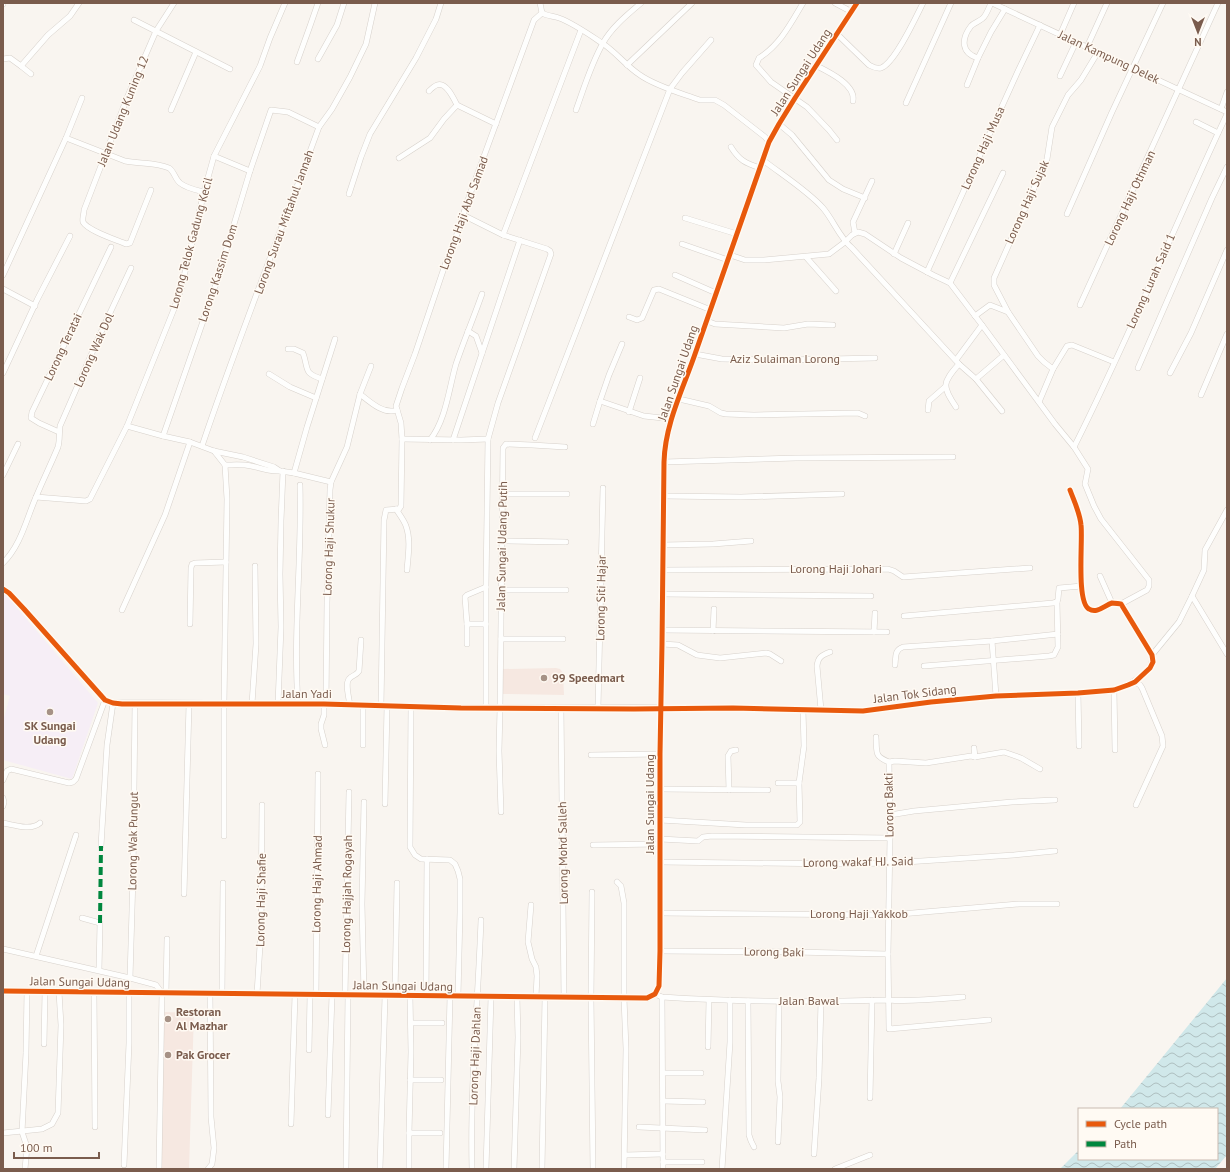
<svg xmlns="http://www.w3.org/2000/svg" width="1230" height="1172" font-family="'PT Sans',sans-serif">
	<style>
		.commercial { fill: #f6e8e1 }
		.education { fill: #f6eef6 }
		.water { fill: url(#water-waves) }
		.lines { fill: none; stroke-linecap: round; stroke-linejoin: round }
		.minor-casing { stroke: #d7d1cb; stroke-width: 6 }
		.tertiary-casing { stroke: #d7d1cb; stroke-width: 7 }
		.minor { stroke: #fefefd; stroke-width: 5 }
		.tertiary { stroke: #fefefd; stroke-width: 6 }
		.quiet { stroke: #00873e; stroke-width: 4; stroke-dasharray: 8 4; stroke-linecap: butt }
		.cycleway-casing { stroke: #fffaf3; stroke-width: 8 }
		.cycleway { stroke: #e8590c; stroke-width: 5 }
		.poi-dot { fill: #a69286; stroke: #fffaf3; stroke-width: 1.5 }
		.labels { text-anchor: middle; stroke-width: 3; stroke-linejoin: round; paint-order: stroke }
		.street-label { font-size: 12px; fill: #7a5c4d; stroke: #fffaf3 }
		.poi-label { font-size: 12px; font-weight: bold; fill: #7a5c4d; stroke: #fffaf3; text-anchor: start }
	</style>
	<defs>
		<pattern id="water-waves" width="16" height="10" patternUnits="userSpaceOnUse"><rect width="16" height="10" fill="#d0e8ea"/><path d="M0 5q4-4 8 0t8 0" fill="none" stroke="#aebfc0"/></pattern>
	</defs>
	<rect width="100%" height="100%" fill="#f9f5f0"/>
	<g class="commercial">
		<polygon points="556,668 560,669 563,673 564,695 503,694 503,669"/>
		<polygon points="164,1012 194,1013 189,1169 161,1169"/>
	</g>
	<polygon class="education" points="3,593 5,594 98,703 72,779 3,760 3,721 10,696 3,694"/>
	<polygon class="water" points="1227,978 1227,1155 1215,1169 1060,1169 1079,1150 1079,1159 1217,1159 1217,1109 1120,1109"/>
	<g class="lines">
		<defs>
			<g id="minor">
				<polyline points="540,3 542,13"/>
				<path d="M803 3C791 23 780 45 759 58L756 65 771 82 807 107 829 130 837 140"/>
				<polyline points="835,3 852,12"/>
				<path d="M991 3C989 8 987 13 984 17 981 21 975 22 971 26 961 39 961 53 978 58L991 32 1005 9"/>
				<polyline points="992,3 1227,112"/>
				<polyline points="3,4 3,3"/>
				<path d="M542 13C547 16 553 16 559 18 573 23 590 35 602 43 616 52 626 66 640 75 654 85 677 92 694 98L700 100H715L724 105 765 137 769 142"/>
				<polyline points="134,20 230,69"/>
				<path d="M837 34 869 65C873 67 876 69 881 68 895 63 916 17 923 3"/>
				<polyline points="1060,35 1074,3"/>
				<polyline points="1087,47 1107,3"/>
				<polyline points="1098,52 1081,80 1068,95 1052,127 1047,159 994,278 994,285 1008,312 1038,356 1044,362 1053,369 1067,346 1072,345 1114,362"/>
				<polyline points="3,59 10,58 21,66 48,35 70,16 79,3"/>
				<polyline points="318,59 337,25 344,3"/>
				<polyline points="297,62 310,26 318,3"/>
				<polyline points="627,65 692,3"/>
				<polyline points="21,66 31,74"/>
				<path d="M817 66C829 72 856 85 853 101"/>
				<polyline points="1060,76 1076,42"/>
				<polyline points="967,85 978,58"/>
				<path d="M429 91C431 89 434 86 437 85 446 81 454 99 457 105"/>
				<polyline points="906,103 951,3"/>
				<polyline points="1221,109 1227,92"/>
				<polyline points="171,110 196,52"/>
				<path d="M576 110C584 88 591 64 603 43 612 27 627 15 641 3"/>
				<polyline points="1196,122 1218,133"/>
				<polyline points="779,124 792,135 829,180 843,189 865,198"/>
				<polyline points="66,138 82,98"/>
				<path d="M731 147C739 160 745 163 760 168"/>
				<polyline points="214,156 250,171"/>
				<polyline points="399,158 430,138 444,119 457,105 496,124"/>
				<path d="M763 160C781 174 808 191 823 208 834 221 839 237 852 248L959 364 976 379 1004 355"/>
				<path d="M151 190 130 243 126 244C117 240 88 231 83 222 82 219 84 214 84 210L127 98 156 31 174 3"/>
				<polyline points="349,194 361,157 370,134 416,58 436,19 441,3"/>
				<polyline points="1067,214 1112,112 1163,3"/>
				<polyline points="463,215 503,235 547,249 550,251 551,254 498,403 488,439 486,587 486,708"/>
				<polyline points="685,218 737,234"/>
				<polyline points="855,233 853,222 872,181"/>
				<polyline points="503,235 581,30"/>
				<polyline points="682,244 728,260"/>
				<polyline points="894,254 908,223"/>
				<polyline points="730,255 745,260 764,260 829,254 845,242 852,235 858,232 865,234 901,258 933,275 950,283 982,325 1055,424 1074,447 1088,469 1085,484 1094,506 1101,519 1149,580 1149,586 1147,590 1121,604"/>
				<polyline points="806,257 836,291"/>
				<polyline points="927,272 1018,71 1040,25"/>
				<path d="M3 275 66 138 125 161C139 164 155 162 169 168 174 171 175 179 180 183 186 188 196 190 204 192"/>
				<polyline points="675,275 716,293"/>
				<polyline points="950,283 1003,173"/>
				<polyline points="3,289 35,306"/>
				<polyline points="1080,305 1218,3"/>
				<polyline points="975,316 990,305 1008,312"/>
				<polyline points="629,317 637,320 642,318 654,290 659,289 711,310"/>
				<polyline points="707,321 715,324 784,328 808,324 833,325"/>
				<polyline points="468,331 476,336 482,353"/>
				<polyline points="622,344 609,375 600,401 644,416 672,419"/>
				<path d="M288 349H294L303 353C309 370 303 373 322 379"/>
				<polyline points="695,354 722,359 786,360 875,358"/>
				<polyline points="956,360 982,325"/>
				<polyline points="1138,368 1212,198 1227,167"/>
				<polyline points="3,373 37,300 70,236"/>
				<polyline points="1170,373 1191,333 1227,250"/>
				<polyline points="269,374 290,387 316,398"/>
				<polyline points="976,379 1002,411"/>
				<path d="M360 394C370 402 384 415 397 410"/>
				<polyline points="1201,395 1227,334"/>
				<polyline points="679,399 709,406 721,413 726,414 754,415 858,413 865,416"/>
				<polyline points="1039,402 1053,369"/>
				<path d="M956 407C942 386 942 383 959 364"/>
				<polyline points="928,410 929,401 945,387"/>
				<polyline points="629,412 640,378"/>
				<polyline points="593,424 600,401"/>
				<polyline points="127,426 163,436 190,442 214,451 243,457 274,467 280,471 294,473 331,482"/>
				<polyline points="59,432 39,423 31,418 32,412 111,247"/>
				<polyline points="163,436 216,284 250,171 271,110 288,112 319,127"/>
				<polyline points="535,438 670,89 682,73 711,40"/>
				<polyline points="402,439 461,440 488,439"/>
				<path d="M430 440C446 420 449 388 456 364 464 340 474 317 482 294"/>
				<polyline points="453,440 520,240"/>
				<path d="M202 446C238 339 280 234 319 127L332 109 350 77 366 44 375 3"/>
				<path d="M1074 447C1129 338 1175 225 1227 114"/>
				<polyline points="214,451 225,465 227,499 224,704 224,836"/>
				<polyline points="664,462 796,458 953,457"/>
				<path d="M225 465C233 465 243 464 251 466 261 468 269 472 280 471"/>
				<polyline points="294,473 307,427 335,339"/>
				<polyline points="3,475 18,444"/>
				<polyline points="503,494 567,494"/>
				<polyline points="664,496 741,497 842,494"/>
				<polyline points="36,497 86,501 90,499 127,426 174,309 181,289 204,192 214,156 260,66 270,38 285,3"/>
				<path d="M396 509C399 514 404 520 406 526 411 540 408 556 407 570"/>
				<polyline points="1227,510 1205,550 1204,570 1192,596 1227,654"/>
				<polyline points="503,541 566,542"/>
				<polyline points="663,545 713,544 751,541"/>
				<path d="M3 563C21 545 26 520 36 497 43 480 51 464 58 447 60 440 59 433 60 426L102 330 131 268"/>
				<polyline points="663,570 888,569 894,571 903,577 1030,568"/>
				<polyline points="1100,576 1112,603"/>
				<polyline points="502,590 566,590"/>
				<polyline points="662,594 871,596"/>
				<polyline points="122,610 165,515 190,442"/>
				<polyline points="904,616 1053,603 1057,602 1058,599 1059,588 1082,586"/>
				<polyline points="190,624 191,568 192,564 195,563 226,562"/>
				<polyline points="467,624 465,597 467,595 486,587"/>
				<polyline points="662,630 887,632"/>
				<polyline points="713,631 714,609"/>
				<polyline points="874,632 875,613"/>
				<polyline points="501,639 563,639"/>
				<polyline points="992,641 996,696"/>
				<polyline points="467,644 467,624 486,624"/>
				<polyline points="662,644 678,645 697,655 720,658 766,653 770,654 781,661"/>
				<polyline points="1152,655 1179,622 1192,596"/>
				<path d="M895 665C896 658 894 650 903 647L992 641 1058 634"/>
				<polyline points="924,666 1049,656 1054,655 1058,647 1057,602"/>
				<polyline points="1135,682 1140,685 1142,688 1162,736 1163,746 1136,805"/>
				<polyline points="1114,690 1115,750"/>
				<polyline points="1078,693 1079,746"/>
				<polyline points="252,704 256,644 255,566"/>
				<polyline points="278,704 281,627 280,574 281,521 283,471"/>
				<path d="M298 704C293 631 302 558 300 485"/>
				<polyline points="324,704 324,715 321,724 321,729 325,745"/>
				<polyline points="326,704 327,603 330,490 331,482 347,447 360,394 371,366"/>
				<path d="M350 705C349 699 345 683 349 679 352 675 356 676 359 671L361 640"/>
				<polyline points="381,706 384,520 386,510 399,509 401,506 402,439 401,423 396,406 402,388 415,354 446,262 452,249 469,197 534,20 542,13"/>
				<polyline points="411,707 410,847 415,855 421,859 450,860 455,864 458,871 460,879 460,912 458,996"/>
				<polyline points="561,708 564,998"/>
				<polyline points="598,708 603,488"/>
				<path d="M661 708H733L863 711 931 702 996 696 1099 692C1118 690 1128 687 1143 674 1150 668 1153 664 1152 655L1121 604C1119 604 1115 603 1112 603 1105 605 1097 614 1089 609 1076 602 1083 539 1081 525 1080 513 1074 501 1070 490"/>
				<path d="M821 710 817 666C818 657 822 655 830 652"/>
				<path d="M876 737C877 753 874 756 889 762L890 838 888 954 889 1029 989 1020"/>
				<polyline points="363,745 363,705"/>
				<polyline points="591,755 660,754"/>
				<polyline points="975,757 1004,752 1021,758 1040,769"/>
				<polyline points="889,762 895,761 926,763 971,756 975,757 974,748"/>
				<polyline points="3,780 7,771 11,769 69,783 73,782 76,779 105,700"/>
				<polyline points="778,783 799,783"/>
				<polyline points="660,789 768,790"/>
				<polyline points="729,790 728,756 731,751 736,750"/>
				<polyline points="3,798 4,802 3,806"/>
				<polyline points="364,802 362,904 364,995"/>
				<polyline points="385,804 387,706"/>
				<polyline points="501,812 499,751 500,708 503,448 506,444 532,445 565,447"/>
				<polyline points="890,815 914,811 1012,802 1055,800"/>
				<polyline points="660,820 746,825 797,825 800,822 799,783 804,746 803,710"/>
				<path d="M3 823C14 825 31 831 40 823"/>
				<polyline points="660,839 698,841 703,837 712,836 890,838"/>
				<polyline points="593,845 660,844"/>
				<polyline points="101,846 107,745 113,703"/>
				<polyline points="660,862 843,864 890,863 1014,855 1055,851"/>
				<polyline points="617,882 621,886 624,903 624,998 626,1049 624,1169"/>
				<polyline points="592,892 591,998 593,1169"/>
				<polyline points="184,894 189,704"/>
				<polyline points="531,905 528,942 532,959 536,967 537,976 536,997"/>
				<polyline points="660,913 889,915 1019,904 1057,904"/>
				<polyline points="82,918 100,923 99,970"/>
				<polyline points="3,949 130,978 156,985 162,993 159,1169"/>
				<polyline points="660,951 793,952 888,954"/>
				<polyline points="36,956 76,835"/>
				<polyline points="130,978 133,876 135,704"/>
				<polyline points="94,992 95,1127"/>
				<polyline points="166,993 167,939"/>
				<polyline points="222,994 223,883"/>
				<polyline points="257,994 261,929 262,805"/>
				<path d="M655 994 662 997C737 1002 813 1002 888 1000 913 1002 938 999 963 997"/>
				<polyline points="316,995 318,774"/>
				<polyline points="345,995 349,792"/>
				<polyline points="395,996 397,883"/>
				<polyline points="426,996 427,859"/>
				<polyline points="662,997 663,1169"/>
				<polyline points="748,1001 749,1135 751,1141 754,1147"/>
				<polyline points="411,1023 442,1023"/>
				<polyline points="44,1044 45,992"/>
				<polyline points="708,1047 709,1000"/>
				<polyline points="309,1050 310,995"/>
				<polyline points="663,1073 701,1073"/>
				<polyline points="410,1080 441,1080"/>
				<polyline points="870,1098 872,1000"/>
				<polyline points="663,1101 703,1102"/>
				<polyline points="328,1115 332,995"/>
				<polyline points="291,1124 295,995"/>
				<polyline points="639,1127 705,1130"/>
				<polyline points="3,1133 42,1129 52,1124 58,1113 61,1025 59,992"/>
				<polyline points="409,1133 440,1133"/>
				<polyline points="778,1142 780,1097 778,1081 779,1001"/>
				<polyline points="814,1154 819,1078 821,1001"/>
				<polyline points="625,1155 663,1154"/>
				<polyline points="663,1162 702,1162"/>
				<polyline points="124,1165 129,1043 129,993"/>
				<polyline points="25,1169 27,1147 22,1132 26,1053 27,991"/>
				<polyline points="208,1169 212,1164 214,1148 211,1117 210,993"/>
				<polyline points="346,1169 348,995"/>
				<polyline points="380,1169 385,996"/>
				<polyline points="409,1169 409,1133 411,1052 410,996"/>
				<polyline points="446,1169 450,996"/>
				<path d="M472 1169C470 1086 478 1003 481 920"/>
				<polyline points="486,1169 491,997"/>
				<polyline points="514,1169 518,1037 517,997"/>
				<polyline points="542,1169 545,997"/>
				<polyline points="722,1169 730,1042 730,1000"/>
				<polyline points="835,1169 870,1155"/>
			</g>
			<g id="tertiary">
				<polyline points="3,589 9,593 24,609 105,700 113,703 324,704 461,708 661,708"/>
				<path d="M3 991 647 998 655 994 659 986 660 951V754L662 644 664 462C665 424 683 389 695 354 720 284 744 213 769 142L779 124 795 98 857 3"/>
			</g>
		</defs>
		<use href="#minor" class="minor-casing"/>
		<use href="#tertiary" class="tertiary-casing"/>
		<use href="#minor" class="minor"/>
		<use href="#tertiary" class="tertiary"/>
		<polyline class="quiet" points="100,923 101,846"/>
		<defs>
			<g id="cycleway">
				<path d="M3 589 9 593 24 609 105 700 113 703 122 704H324L461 708 634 709 733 708 863 711 931 702 996 696 1078 693 1114 690 1128 685 1135 682 1150 668 1153 662 1152 655 1121 604C1119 604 1115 603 1112 603 1105 605 1097 614 1089 609 1076 602 1083 539 1081 525 1080 513 1074 501 1070 490"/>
				<path d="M3 991 647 998 655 994 659 986 660 951V754L662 644 664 462C665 424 683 389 695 354 720 284 744 213 769 142L779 124 795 98 857 3"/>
			</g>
		</defs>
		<use href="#cycleway" class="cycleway-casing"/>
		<use href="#cycleway" class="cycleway"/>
	</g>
	<g class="poi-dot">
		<circle cx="544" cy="678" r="4"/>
		<circle cx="50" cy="712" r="4"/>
		<circle cx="168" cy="1019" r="4"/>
		<circle cx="168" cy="1055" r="4"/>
	</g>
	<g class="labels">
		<g class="street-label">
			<text transform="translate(1109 57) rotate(25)" y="4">Jalan Kampung Delek</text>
			<text transform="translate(801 72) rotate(-57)" y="4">Jalan Sungai Udang</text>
			<text transform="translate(123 111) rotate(-68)" y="4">Jalan Udang Kuning 12</text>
			<text transform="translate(983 148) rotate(-66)" y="4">Lorong Haji Musa</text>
			<text transform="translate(1130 198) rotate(-65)" y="4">Lorong Haji Othman</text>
			<text transform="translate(1027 202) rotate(-66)" y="4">Lorong Haji Sujak</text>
			<text transform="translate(464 213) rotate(-70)" y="4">Lorong Haji Abd Samad</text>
			<text transform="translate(284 222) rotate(-70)" y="4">Lorong Surau Miftahul Jannah</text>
			<text transform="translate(191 243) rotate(-75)" y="4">Lorong Telok Gadung Kecil</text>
			<text transform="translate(218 273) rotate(-72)" y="4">Lorong Kassim Dom</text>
			<text transform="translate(1151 281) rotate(-66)" y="4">Lorong Lurah Said 1</text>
			<text transform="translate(63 347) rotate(-65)" y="4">Lorong Teratai</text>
			<text transform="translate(94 350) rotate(-66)" y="4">Lorong Wak Dol</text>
			<text x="785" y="363">Aziz Sulaiman Lorong</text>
			<text transform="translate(678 373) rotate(-71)" y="4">Jalan Sungai Udang</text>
			<text transform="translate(502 546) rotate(-89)" y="4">Jalan Sungai Udang Putih</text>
			<text transform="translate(329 547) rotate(-88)" y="4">Lorong Haji Shukur</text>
			<text x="836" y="573">Lorong Haji Johari</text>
			<text transform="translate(601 598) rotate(-89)" y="4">Lorong Siti Hajar</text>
			<text x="307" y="698">Jalan Yadi</text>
			<text transform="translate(915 694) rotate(-7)" y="4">Jalan Tok Sidang</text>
			<text transform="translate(650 804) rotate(-90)" y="4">Jalan Sungai Udang</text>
			<text transform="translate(889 805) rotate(-91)" y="4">Lorong Bakti</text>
			<text transform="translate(133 841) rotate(-89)" y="4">Lorong Wak Pungut</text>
			<text transform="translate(563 853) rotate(-91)" y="4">Lorong Mohd Salleh</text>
			<text transform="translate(858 862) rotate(-1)" y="4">Lorong wakaf HJ. Said</text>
			<text transform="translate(317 884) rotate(-89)" y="4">Lorong Haji Ahmad</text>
			<text transform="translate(347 894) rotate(-89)" y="4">Lorong Hajjah Rogayah</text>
			<text transform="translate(261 900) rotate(-89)" y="4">Lorong Haji Shafie</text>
			<text x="859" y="918">Lorong Haji Yakkob</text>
			<text transform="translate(774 952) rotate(1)" y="4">Lorong Baki</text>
			<text transform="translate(80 982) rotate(1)" y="4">Jalan Sungai Udang</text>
			<text transform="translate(403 986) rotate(1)" y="4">Jalan Sungai Udang</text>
			<text x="809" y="1005">Jalan Bawal</text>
			<text transform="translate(475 1056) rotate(-88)" y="4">Lorong Haji Dahlan</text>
		</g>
		<g class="poi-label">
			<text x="552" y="682">99 Speedmart</text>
			<text x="50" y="730" text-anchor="middle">SK Sungai<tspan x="50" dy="14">Udang</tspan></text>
			<text x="176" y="1016">Restoran<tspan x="176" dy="14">Al Mazhar</tspan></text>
			<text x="176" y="1059">Pak Grocer</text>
		</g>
	</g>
	<rect width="1230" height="1172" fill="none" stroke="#7a5c4d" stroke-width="8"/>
	<rect x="1078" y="1108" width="140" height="52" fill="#fffaf3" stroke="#cabbb1"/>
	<rect x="1086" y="1121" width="20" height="6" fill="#e8590c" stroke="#cabbb1"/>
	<text x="1114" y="1128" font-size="12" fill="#7a5c4d">Cycle path</text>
	<rect x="1086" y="1141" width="20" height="6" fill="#00873e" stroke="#cabbb1"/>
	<text x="1114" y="1148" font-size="12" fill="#7a5c4d">Path</text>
	<g transform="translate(1198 32) rotate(180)" stroke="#fffaf3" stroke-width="3" paint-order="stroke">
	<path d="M0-3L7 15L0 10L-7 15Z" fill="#7a5c4d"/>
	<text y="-6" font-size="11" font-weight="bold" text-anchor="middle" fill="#7a5c4d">N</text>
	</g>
	<path d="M14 1152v6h85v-6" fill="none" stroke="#7a5c4d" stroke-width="2"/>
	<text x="20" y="1152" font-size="12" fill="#7a5c4d" stroke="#fffaf3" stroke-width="3" paint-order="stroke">100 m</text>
</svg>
